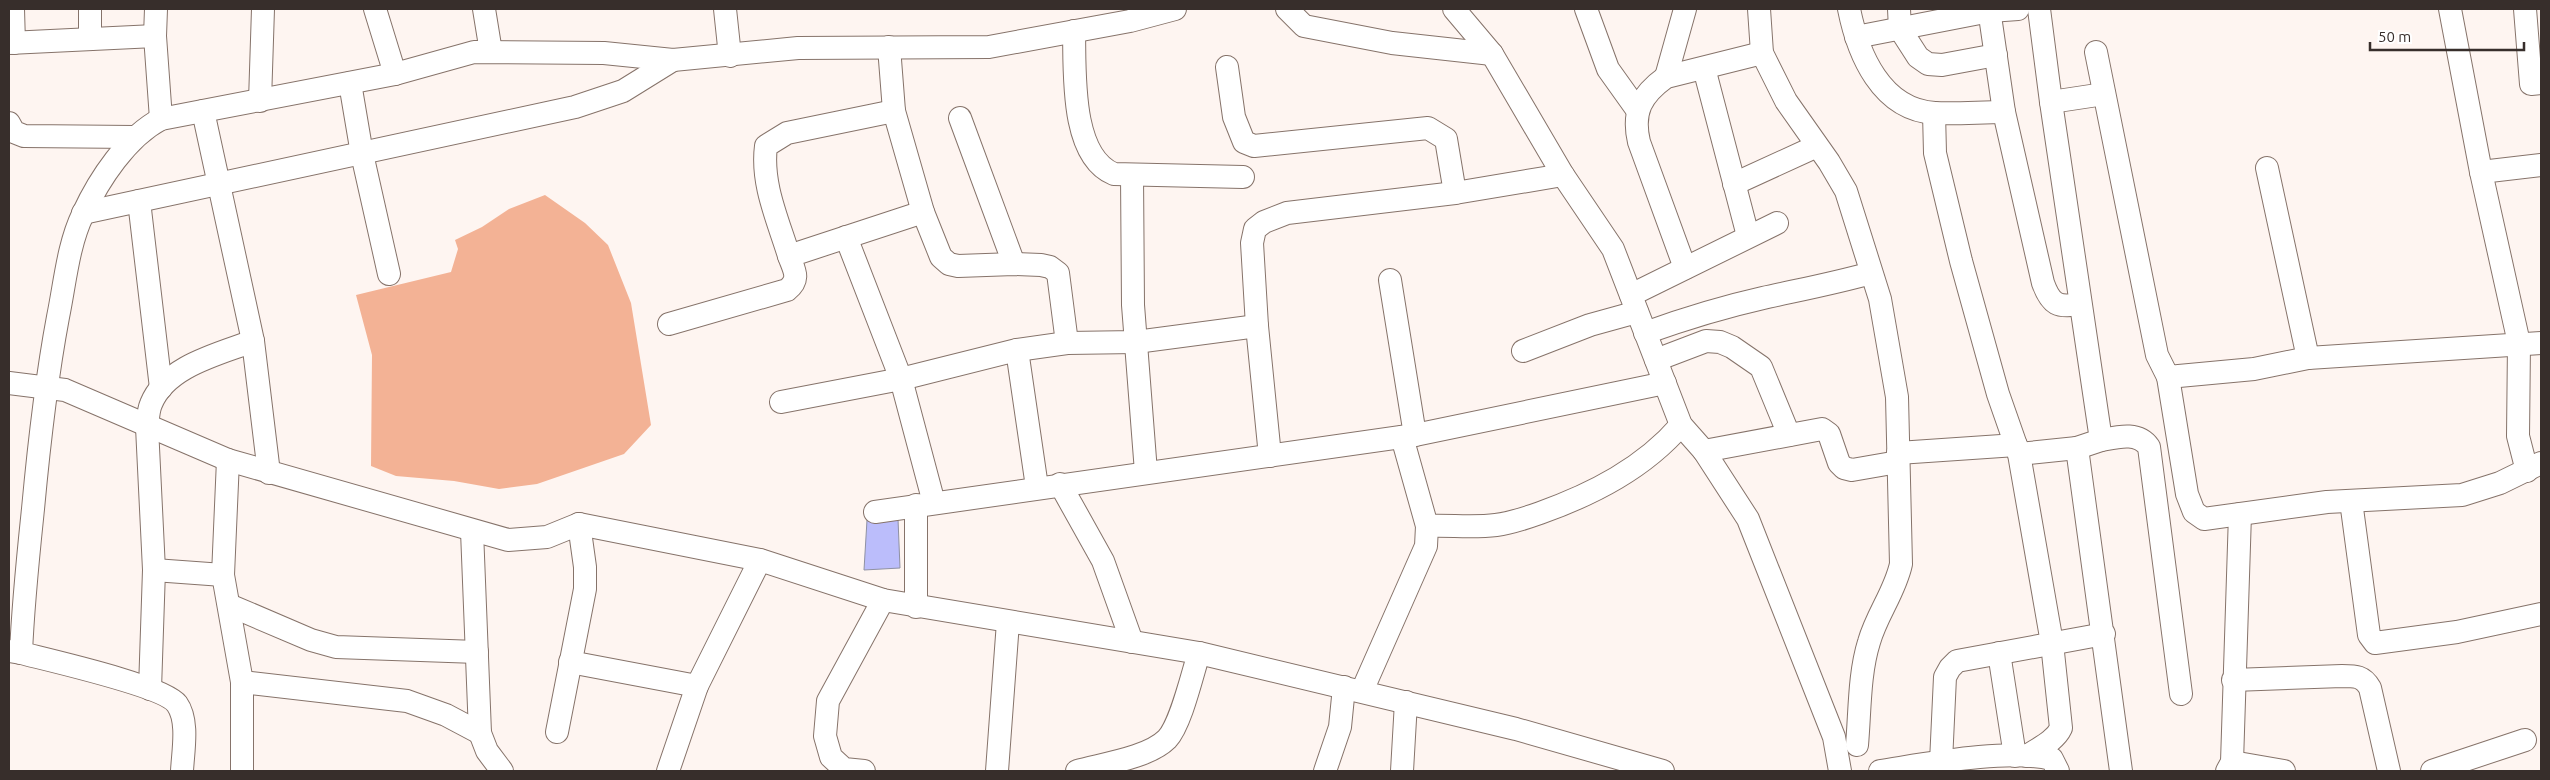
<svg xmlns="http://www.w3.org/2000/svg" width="2550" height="780" font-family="Ubuntu,sans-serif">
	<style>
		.water { fill: #f3b295 }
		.building { fill: #bbbdfb; stroke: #8f91a3 }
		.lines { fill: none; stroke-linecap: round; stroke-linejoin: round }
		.minor-casing { stroke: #86736a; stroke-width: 24 }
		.minor { stroke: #fff; stroke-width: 22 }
	</style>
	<rect width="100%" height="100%" fill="#fef5f1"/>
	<polygon class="water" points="545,195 585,223 608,245 631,303 651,425 624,454 537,484 499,489 454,481 396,476 371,466 372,355 356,295 451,272 458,249 455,240 482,227 509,209"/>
	<polygon class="building" points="898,519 900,568 864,570 867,520"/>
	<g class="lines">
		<defs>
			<g id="minor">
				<polyline points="13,9 14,43"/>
				<polyline points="90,9 90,39"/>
				<polyline points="156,9 155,36 161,119"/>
				<polyline points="375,9 395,74"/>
				<polyline points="484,9 491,52"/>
				<polyline points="725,9 730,56"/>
				<polyline points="1287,9 1304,26 1392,43 1492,54"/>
				<polyline points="1454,9 1492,54 1563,175 1613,249 1681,425 1704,451 1748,519 1834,737 1840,771"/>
				<polyline points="1586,9 1608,69 1638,111"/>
				<path d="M1759 9 1762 53 1786 101 1829 162 1846 191 1880 299 1897 397 1901 564C1895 592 1877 614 1869 642 1859 674 1860 711 1857 745"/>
				<path d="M1849 9C1858 54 1881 110 1935 113 1958 114 1981 112 2004 112"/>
				<polyline points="1899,9 1900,29 1918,57 1928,64 1942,65 1996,55"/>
				<path d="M1989 9 2004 112 2043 283C2051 305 2058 308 2080 304"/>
				<polyline points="2450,9 2481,172 2519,343 2518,436 2527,471"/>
				<polyline points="2525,9 2531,84 2541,83"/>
				<path d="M1074 31C1075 71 1070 156 1114 174L1243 177"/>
				<polyline points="1856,37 1990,11 2018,9"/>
				<polyline points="9,43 155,36"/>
				<polyline points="889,47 894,111 923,212 941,257 949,264 958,266 1014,264 1041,265 1050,267 1058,273 1067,343"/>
				<polyline points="2096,52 2157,355 2168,377 2254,369 2308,358 2541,343"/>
				<polyline points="1227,67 1234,117 1244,142 1254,146 1428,128 1446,139 1455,193"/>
				<polyline points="1704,68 1748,236"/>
				<polyline points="1666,77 1685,9"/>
				<polyline points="350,83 362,154 389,274"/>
				<polyline points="260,101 263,9"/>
				<polyline points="2051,102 2104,94"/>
				<polyline points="203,111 253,341 269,473"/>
				<path d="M1934 113 1935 153 1961 261 1998 394 2019 454 2052 643 2061 728C2055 741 2039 748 2027 756"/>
				<polyline points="960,118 1014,264"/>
				<polyline points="9,123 14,132 24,136 134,137"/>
				<polyline points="2267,168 2308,358"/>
				<polyline points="2481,172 2541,165"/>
				<polyline points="1132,175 1133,305 1146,472"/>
				<polyline points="1734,184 1817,146"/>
				<polyline points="139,201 161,388"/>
				<polyline points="83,213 575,107 623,91 673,60"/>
				<polyline points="846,237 901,379 934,503"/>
				<path d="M789 256C778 220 761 184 766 146L787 133 894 111"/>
				<path d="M1685 268 1639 142C1632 112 1641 95 1666 77L1762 53"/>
				<polyline points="1390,280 1415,435"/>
				<polyline points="1631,295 1777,223"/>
				<path d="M669 324 787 290C801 279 794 270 789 256L923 212"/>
				<path d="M1645 333C1684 319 1723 307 1763 298 1799 290 1836 283 1871 273"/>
				<polyline points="1017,350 1037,487"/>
				<polyline points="1523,351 1590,325 1637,312"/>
				<polyline points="1656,360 1706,341 1720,342 1732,347 1761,367 1789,435"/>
				<polyline points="2168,377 2187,494 2194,512 2204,519 2327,502 2462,495 2500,483 2541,463"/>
				<polyline points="9,383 65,390 228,460 508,540 547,537 579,524 760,560 883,600 1199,653 1516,729 1663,771"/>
				<polyline points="781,402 901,379 1017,350 1067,343 1136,342 1257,326"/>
				<path d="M2101 440C2117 437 2138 431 2149 447L2181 694"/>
				<polyline points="2077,448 2121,771"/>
				<polyline points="1704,451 1822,429 1829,434 1839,463 1844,468 1852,470 1898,462"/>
				<polyline points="1898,453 2016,445"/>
				<polyline points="2019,454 2077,448 2101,440 2051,102 2039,9"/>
				<polyline points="1270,456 1257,326 1252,243 1255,229 1264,222 1287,213 1455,193 1563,175"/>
				<polyline points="228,460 223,575 242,682 242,770"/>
				<polyline points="1060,484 1103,561 1132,642"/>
				<polyline points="2351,501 2369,635 2375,643 2457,632 2541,614"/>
				<polyline points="875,512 1415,435 1665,383"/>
				<path d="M1427 526C1450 525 1474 528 1496 525 1512 523 1526 518 1540 513 1593 494 1644 468 1681 425"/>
				<polyline points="472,531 480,733 487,751 502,771"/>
				<polyline points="154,570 223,575"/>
				<polyline points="229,605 311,640 336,647 477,652"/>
				<polyline points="916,607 916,505"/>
				<path d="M9 651 21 653C48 660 164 686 177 704 189 721 183 751 182 771"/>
				<path d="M21 653C23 604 28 557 33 509 39 444 46 381 58 317 65 283 68 245 83 214 99 179 127 137 161 119L395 74 474 52 604 53 673 60 798 48 989 47 1130 21 1175 9"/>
				<polyline points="1999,653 2015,756"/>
				<polyline points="570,662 697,686"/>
				<path d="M2233 680 2342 676C2356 676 2363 676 2370 688L2389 771"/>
				<polyline points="242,682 407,701 446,715 480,733"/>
				<path d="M150 689 154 570 147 427C148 420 148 411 151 404 166 366 219 354 253 341"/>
				<polyline points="1362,691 1426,546 1427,526 1402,437"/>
				<polyline points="557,732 585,589 585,567 579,524"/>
				<polyline points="1941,762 1945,677 1950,668 1957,661 2104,634"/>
				<polyline points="2232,762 2284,771"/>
				<polyline points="668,771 697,686 760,560"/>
				<polyline points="864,771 844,769 831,757 825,736 828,701 883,600"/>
				<polyline points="997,771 1008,622"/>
				<path d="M1077 771C1102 764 1148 758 1167 739 1181 724 1192 675 1199 653"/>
				<polyline points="1325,771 1340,727 1344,687"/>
				<polyline points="1402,771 1406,702"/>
				<path d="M1880 771C1926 764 2007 748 2052 759L2058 771"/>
				<polyline points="2227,771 2232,762 2240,514"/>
				<polyline points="2432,771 2525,740"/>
			</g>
		</defs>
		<use href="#minor" class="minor-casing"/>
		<use href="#minor" class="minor"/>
	</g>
	<rect width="2550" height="780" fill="none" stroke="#372e2b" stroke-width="20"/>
	<path d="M2370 42v8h154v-8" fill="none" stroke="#372e2b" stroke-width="2.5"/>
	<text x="2378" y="42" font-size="15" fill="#372e2b" stroke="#ffffff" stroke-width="4" paint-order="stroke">50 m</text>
</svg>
